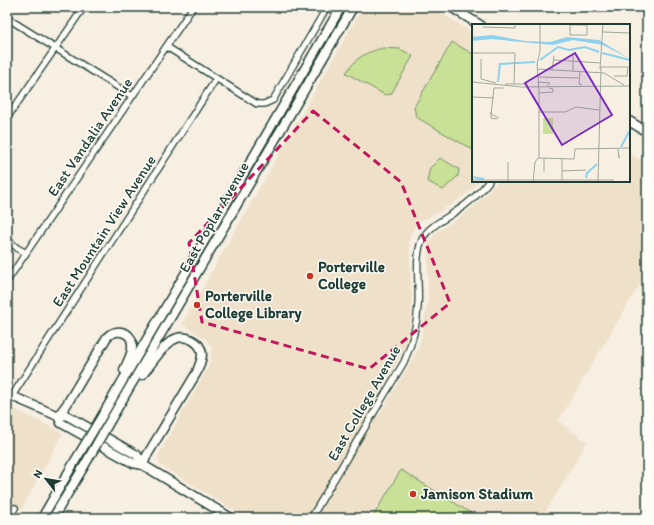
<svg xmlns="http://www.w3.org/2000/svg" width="654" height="525" font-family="Itim,sans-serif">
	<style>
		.built { fill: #eee0c9 }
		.park { fill: #c9e196; stroke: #748f65 }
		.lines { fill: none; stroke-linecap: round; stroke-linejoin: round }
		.minor-casing { stroke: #1f3d34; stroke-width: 8 }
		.secondary-casing { stroke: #1f3d34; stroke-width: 11 }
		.minor { stroke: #fdfcf7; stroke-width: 5.5 }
		.secondary { stroke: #fdfcf7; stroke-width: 8 }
		.secondary-bridge-casing { stroke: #1f3d34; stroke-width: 11; stroke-linecap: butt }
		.secondary-bridge { stroke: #fdfcf7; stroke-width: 8 }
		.marked { fill: none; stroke: #c2185b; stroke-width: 3; stroke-dasharray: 8 5; stroke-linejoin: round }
		.poi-dot { fill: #c8321e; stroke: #fdfcf7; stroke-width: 1.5 }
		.labels { text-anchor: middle; stroke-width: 3; stroke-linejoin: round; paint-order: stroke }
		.street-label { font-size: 15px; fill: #1f3d34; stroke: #fdfcf7 }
		.poi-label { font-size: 15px; font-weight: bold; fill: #1f3d34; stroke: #fdfcf7; text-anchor: start }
		.inset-river { fill: none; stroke: #8dd1ef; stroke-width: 2 }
		.inset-road { fill: none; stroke: #a0a89c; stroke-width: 1 }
		.view { fill: #7b2cbf; fill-opacity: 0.15; stroke: #7b2cbf; stroke-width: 2 }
		.inset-edge { fill: none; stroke: #1f3d34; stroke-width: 2 }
	</style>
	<rect width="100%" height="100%" fill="#f6efe2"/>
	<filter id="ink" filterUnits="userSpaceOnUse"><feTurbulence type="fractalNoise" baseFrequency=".025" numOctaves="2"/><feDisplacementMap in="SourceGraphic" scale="8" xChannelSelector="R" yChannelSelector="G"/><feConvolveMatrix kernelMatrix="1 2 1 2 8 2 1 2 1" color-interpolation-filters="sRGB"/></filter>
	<g filter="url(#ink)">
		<g class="built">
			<polygon points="363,7 431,7 473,33 473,181 479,181 472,189 454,203 435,214 420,221 411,233 409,240 412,312 409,333 403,351 370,410 379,415 414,357 420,344 428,302 428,243 435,233 463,215 477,204 498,181 629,181 629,153 647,164 647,272 558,421 587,442 542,518 247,518 160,465 158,456 210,364 212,348 206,339 182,324"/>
			<polygon points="7,406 63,433 21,510 10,504 7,509"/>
		</g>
		<g class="park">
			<polygon points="452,42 473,54 473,150 416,117 414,107"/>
			<path d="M383 48 400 49 413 56 391 94 385 95 346 73C358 56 364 53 383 48Z"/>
			<polygon points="440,158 459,169 458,176 443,190 427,181 430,168"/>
			<polygon points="401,470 479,518 372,518"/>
		</g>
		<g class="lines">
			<defs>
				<g id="minor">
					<polyline points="7,18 132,96"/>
					<polyline points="167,47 257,104 264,104 273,100 327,7"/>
					<polyline points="7,118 84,7"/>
					<polyline points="7,239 17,248 26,253"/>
					<polyline points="7,281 193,7"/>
					<polyline points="12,396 216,79"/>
					<polyline points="9,518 15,508"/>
					<path d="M311 518 404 362C412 344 417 326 418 306 420 286 413 253 424 236 431 225 445 219 455 212 468 204 480 193 489 181"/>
				</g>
				<g id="secondary">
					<polyline points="451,7 480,25"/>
					<polyline points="629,121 647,132"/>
					<path d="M142 375C151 365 162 346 173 340 184 333 201 341 202 354 202 360 199 366 197 372L146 457 143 465"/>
					<polyline points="7,394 58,416 66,415 137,455 143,465"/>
					<path d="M58 416 67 404 107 337C116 328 132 331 132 345 133 354 127 362 124 370"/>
					<polyline points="58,416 61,423 133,463 143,465 231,518"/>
					<polyline points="102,416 341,7"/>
					<polyline points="111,419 353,7"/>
					<polyline points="42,518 75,461"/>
					<polyline points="53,518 83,468"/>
				</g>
			</defs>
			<use href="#minor" class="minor-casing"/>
			<use href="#secondary" class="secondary-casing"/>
			<use href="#minor" class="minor"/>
			<use href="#secondary" class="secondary"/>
			<defs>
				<g id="secondary-bridge">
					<polyline points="75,461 102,416"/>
					<polyline points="83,468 111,419"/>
				</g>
			</defs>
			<use href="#secondary-bridge" class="secondary-bridge-casing"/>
			<use href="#secondary-bridge" class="secondary-bridge"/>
		</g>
	</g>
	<path class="marked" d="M313 111 401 182 450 303 369 369 202 322 189 243Z"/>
	<g class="poi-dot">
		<circle cx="310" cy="276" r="4"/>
		<circle cx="197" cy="305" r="4"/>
		<circle cx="413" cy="494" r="4"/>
	</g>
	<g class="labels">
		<g class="street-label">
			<text transform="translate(90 137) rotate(-56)" y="5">East Vandalia Avenue</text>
			<text transform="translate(214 217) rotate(-60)" y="5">East Poplar Avenue</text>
			<text transform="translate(104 231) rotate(-57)" y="5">East Mountain View Avenue</text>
			<text transform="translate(364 403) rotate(-60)" y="5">East College Avenue</text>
		</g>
		<g class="poi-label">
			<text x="318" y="272">Porterville<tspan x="318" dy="17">College</tspan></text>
			<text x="205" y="301">Porterville<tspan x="205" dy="17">College Library</tspan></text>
			<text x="421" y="499">Jamison Stadium</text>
		</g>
	</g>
	<g transform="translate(472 24)">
		<rect width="158" height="158" fill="#f6efe2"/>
		<path d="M71 94H81V110H71Z" fill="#c9e196"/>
		<path d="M20 11 53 17 78 18 95 13 127 16 158 35 131 21 101 16 81 21 19 15 0 17V13Z" fill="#8dd1ef"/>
		<path class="inset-river" d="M130 29 158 36M68 36 86 23 97 26 113 23 127 28M26 58 28 40 63 38M149 123 158 106M0 153 12 155M114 154 115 149 125 140"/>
		<path class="inset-road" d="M98 1H115V11H98ZM11 3 43 4V0M131 8 158 9M0 29H43L42 60M9 35V55L24 59M82 36 129 39M129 43H156L155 52H142M65 45 132 49 152 61M128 45 131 0M80 46 82 32M101 47V29M108 48 107 60 110 61M66 53 107 54M0 58 50 63 158 62M66 58 78 59 75 62M33 60H55M0 63V0M67 69 81 68V65L77 64M1 73 22 74M19 88V94L25 95M67 88H93L104 83 127 86M27 94 19 90 22 64H32M146 125 147 134V131M66 134 102 135 103 125 158 124M36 138V157M90 147 114 146M72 148V135M0 156H142M90 156V135M61 158 63 138 67 133V66L65 40 68 27V0M126 158 129 43"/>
		<path class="view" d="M103 29 140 91 90 121 53 59Z"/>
		<rect width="158" height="158" class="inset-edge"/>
	</g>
	<rect width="654" height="525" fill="none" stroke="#fdfcf7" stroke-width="24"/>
	<rect x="12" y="12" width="630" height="501" fill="none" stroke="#1f3d34" stroke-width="1.5" filter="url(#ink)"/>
	<g transform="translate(46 479) rotate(301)" stroke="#fdfcf7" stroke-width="3" paint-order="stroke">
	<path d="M0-3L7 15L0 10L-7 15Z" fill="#1f3d34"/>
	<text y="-6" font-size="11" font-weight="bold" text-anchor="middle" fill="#1f3d34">N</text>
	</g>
</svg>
